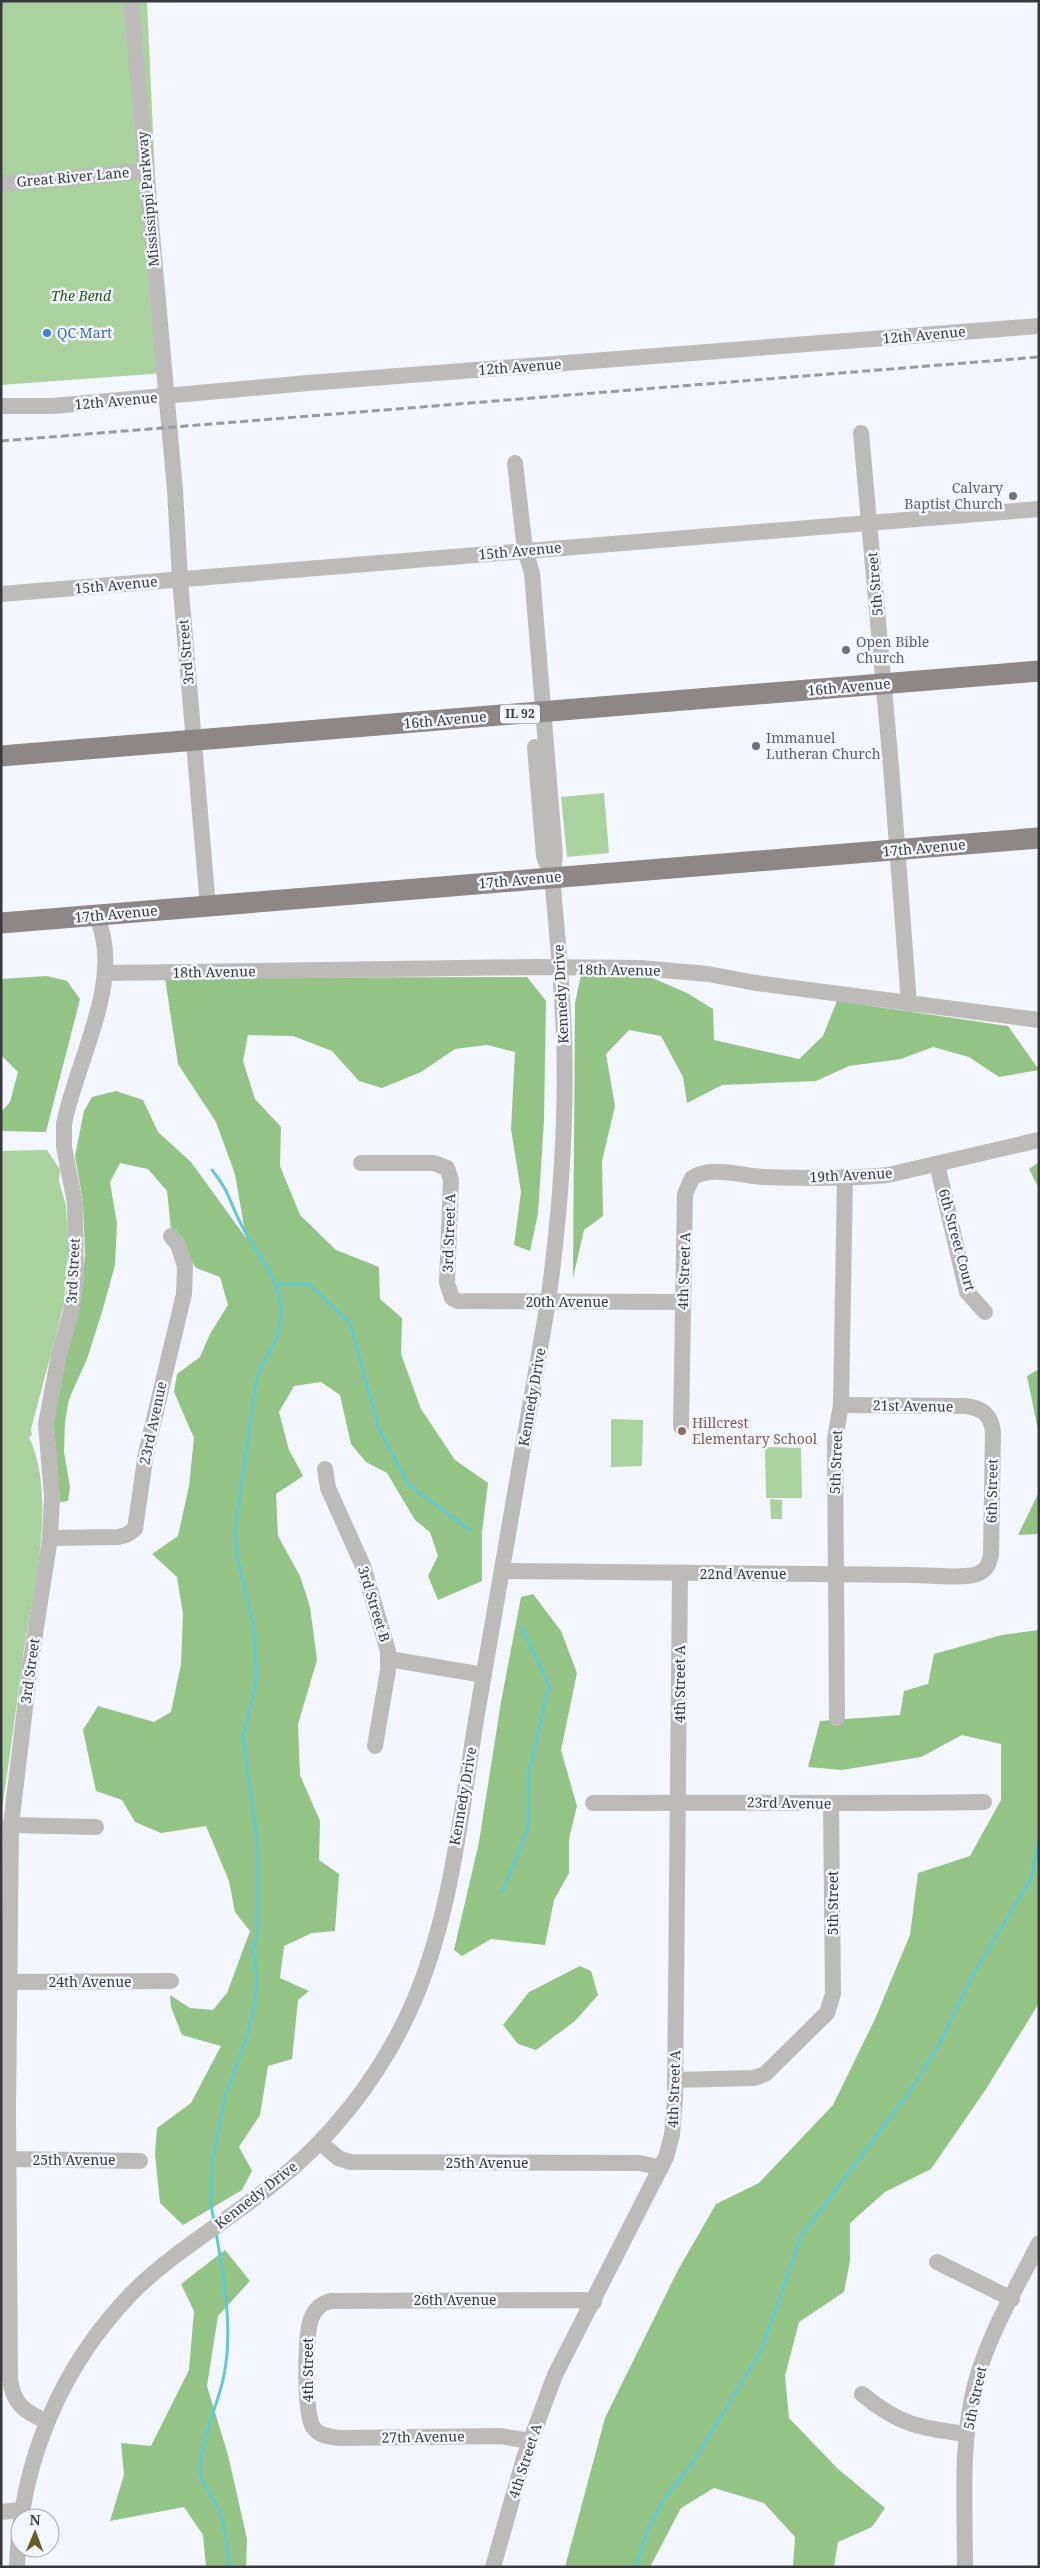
<svg xmlns="http://www.w3.org/2000/svg" width="1040" height="2568" font-family="'Noto Serif',serif">
	<style>
		.green { fill: #aad29e }
		.forest { fill: #94c386 }
		.lines { fill: none; stroke-linecap: round; stroke-linejoin: round }
		.stream { stroke: #60c9d1; stroke-width: 3 }
		.minor { stroke: #bdbaba; stroke-width: 16 }
		.major { stroke: #8d8788; stroke-width: 21 }
		.rail { stroke: #989a9f; stroke-width: 3; stroke-dasharray: 8 4; stroke-linecap: butt }
		.shop-dot { fill: #3f7fe0; stroke: #f3f6fd; stroke-width: 2 }
		.worship-dot { fill: #6b7280; stroke: #f3f6fd; stroke-width: 2 }
		.education-dot { fill: #8d6e63; stroke: #f3f6fd; stroke-width: 2 }
		.labels { text-anchor: middle; stroke-width: 5; stroke-linejoin: round; paint-order: stroke }
		.shield { fill: #f3f6fd; stroke: #707276; stroke-width: 1 }
		.shield-label { font-size: 12px; font-weight: bold; fill: #38393c }
		.street-label { font-size: 14px; fill: #38393c; stroke: #f3f6fd }
		.park-label { font-size: 14px; font-style: italic; fill: #275318; stroke: #f3f6fd }
		.shop-label { font-size: 14px; fill: #366cbe; stroke: #f3f6fd; text-anchor: start }
		.worship-label { font-size: 14px; fill: #5b616d; stroke: #f3f6fd; text-anchor: start }
		.education-label { font-size: 14px; fill: #785e54; stroke: #f3f6fd; text-anchor: start }
	</style>
	<rect width="100%" height="100%" fill="#f3f6fd"/>
	<g class="green">
		<polygon points="1,1 147,1 164,373 1,385"/>
		<polygon points="604,793 609,853 567,857 561,797"/>
		<path d="M47 1150 60 1169 59 1182 66 1205 68 1249 64 1305 31 1429 32 1435 29 1437C58 1499 32 1592 23 1657 16 1710 9 1763 1 1815V1151Z"/>
		<polygon points="611,1419 643,1420 642,1466 611,1467"/>
		<polygon points="765,1447 801,1448 802,1498 766,1498"/>
		<polygon points="770,1499 782,1500 782,1519 771,1519"/>
	</g>
	<g class="forest">
		<polygon points="636,971 687,993 713,1009 714,1040 799,1059 823,1036 837,1001 1008,1026 1039,1070 999,1077 969,1057 933,1047 901,1059 849,1066 816,1081 722,1085 687,1103 683,1077 661,1036 629,1030 606,1054 615,1106 602,1161 603,1216 584,1230 573,1278 575,1003 581,975"/>
		<polygon points="47,976 67,981 80,999 46,1132 1,1131 1,1112 10,1102 18,1072 1,1055 1,979"/>
		<polygon points="527,977 546,1001 544,1120 538,1214 530,1251 514,1245 521,1192 511,1129 515,1052 487,1045 455,1049 421,1072 382,1088 359,1081 332,1051 293,1036 248,1035 243,1061 255,1099 281,1127 280,1166 300,1215 336,1250 379,1267 380,1299 402,1318 401,1354 421,1409 455,1460 488,1483 482,1532 482,1581 438,1600 428,1576 438,1556 430,1532 415,1520 387,1473 366,1462 351,1444 340,1395 321,1382 294,1386 279,1412 289,1450 303,1476 276,1494 278,1536 300,1576 310,1607 317,1660 298,1724 300,1775 320,1821 319,1860 339,1874 335,1931 312,1933 284,1946 280,1978 309,1991 298,2000 292,2059 268,2066 260,2115 239,2147 252,2171 242,2190 183,2225 160,2203 155,2154 157,2128 191,2103 221,2046 182,2035 171,2007 170,1995 190,2008 213,2010 227,1993 250,1931 235,1912 229,1881 206,1826 161,1833 135,1822 122,1800 96,1791 83,1730 98,1706 154,1722 171,1712 181,1664 183,1614 177,1577 152,1554 178,1536 189,1486 194,1438 174,1392 177,1374 200,1357 210,1334 228,1305 220,1277 196,1268 171,1230 167,1191 148,1169 120,1163 110,1182 117,1224 115,1265 102,1312 87,1359 69,1399 65,1421 64,1452 70,1487 68,1501 60,1502 53,1412 81,1298 85,1255 83,1202 75,1156 84,1111 92,1097 116,1091 143,1100 158,1132 191,1162 246,1238 235,1174 216,1122 178,1064 165,978"/>
		<polygon points="1039,1162 1039,1189 1029,1169"/>
		<polygon points="1039,1369 1039,1435 1027,1376"/>
		<polygon points="1039,1492 1039,1534 1018,1535"/>
		<polygon points="533,1594 561,1631 577,1673 561,1750 577,1806 569,1839 569,1873 554,1900 545,1945 491,1939 462,1956 454,1950 479,1842 501,1702 521,1597"/>
		<polygon points="1039,1630 1039,2003 986,2089 931,2169 885,2192 850,2223 850,2261 844,2292 799,2322 785,2376 789,2418 838,2469 885,2508 872,2527 838,2542 834,2567 793,2567 795,2537 764,2503 714,2488 681,2508 650,2567 565,2567 605,2418 678,2270 716,2204 759,2183 833,2105 875,2019 910,1935 918,1873 970,1856 1001,1800 1001,1744 962,1735 921,1757 842,1770 808,1767 820,1721 900,1715 904,1691 928,1684 934,1654 1002,1635"/>
		<polygon points="580,1966 591,1971 598,1995 575,2021 536,2050 518,2044 503,2025 529,1992"/>
		<polygon points="225,2250 250,2281 218,2316 207,2386 228,2455 247,2539 246,2567 206,2567 203,2535 184,2507 110,2521 124,2475 121,2443 151,2446 189,2370 194,2311 181,2284"/>
	</g>
	<g class="lines">
		<g class="stream">
			<path d="M212 1170C227 1188 229 1199 239 1220 257 1259 285 1276 280 1324 278 1343 267 1354 260 1369 258 1375 257 1382 255 1388L235 1529 237 1556 253 1624 256 1660V1683L243 1737 258 1848V1929L253 1951 257 1977 255 2001 247 2037 225 2096 212 2162 211 2205 214 2221"/>
			<polyline points="275,1284 309,1284 350,1323 379,1429 409,1485 470,1530"/>
			<polyline points="502,1893 528,1828 529,1771 549,1686 522,1628"/>
			<path d="M216 2232C224 2280 234 2332 223 2380 217 2406 200 2443 200 2469 200 2484 214 2497 219 2510 226 2529 227 2547 229 2567"/>
			<polyline points="636,2567 648,2528 666,2496 693,2462 761,2351 801,2236 910,2091 940,2043 973,1974 1031,1879 1039,1840"/>
		</g>
		<g class="minor">
			<polyline points="131,1 175,490 180,579 208,907"/>
			<polyline points="1,184 145,171"/>
			<polyline points="1,406 53,406 308,383 1039,326"/>
			<polyline points="861,433 891,766 909,1004"/>
			<polyline points="1,594 1039,509"/>
			<polyline points="535,747 544,856 552,876"/>
			<polyline points="106,973 536,967 640,968 708,974 756,983 1039,1020"/>
			<polyline points="361,1163 434,1163 447,1168 451,1180 447,1283 452,1298 458,1301 682,1302"/>
			<polyline points="937,1164 967,1292 985,1312"/>
			<path d="M681 1427 685 1194 692 1178C711 1165 742 1176 764 1177 805 1178 848 1179 888 1175L1039 1140"/>
			<polyline points="325,1469 328,1488 363,1566 388,1651 388,1670 375,1746"/>
			<polyline points="50,1538 118,1537 126,1535 135,1529 146,1453 184,1294 185,1266 178,1245 171,1236"/>
			<path d="M502 1571 913 1575C928 1575 970 1580 981 1572 988 1568 989 1562 991 1555L993 1432C991 1415 983 1408 965 1406L841 1405"/>
			<polyline points="389,1659 484,1675"/>
			<polyline points="837,1718 835,1439 841,1405 845,1177"/>
			<path d="M593 1803C723 1802 854 1804 984 1802"/>
			<polyline points="11,1825 96,1827"/>
			<polyline points="8,1982 171,1981"/>
			<polyline points="675,2080 754,2078 765,2074 827,2013 833,1994 831,1804"/>
			<polyline points="320,2142 338,2158 350,2162 640,2163 661,2168"/>
			<polyline points="8,2159 140,2161"/>
			<polyline points="937,2262 1012,2299"/>
			<path d="M862 2394C899 2425 920 2428 967 2434"/>
			<path d="M46 2421C25 2412 13 2404 10 2379L8 2110 11 1825 30 1666 50 1538 52 1496 46 1424 59 1355 71 1312 76 1280 75 1203 64 1147V1124C76 1061 126 977 96 916"/>
			<path d="M530 2441 500 2436 341 2438C330 2437 319 2436 313 2427 304 2413 305 2335 311 2319 314 2310 321 2304 330 2301L584 2300 594 2302"/>
			<polyline points="1,2512 21,2510"/>
			<path d="M17 2567C20 2462 61 2365 135 2290 176 2250 227 2221 272 2185 330 2140 378 2079 409 2012 451 1921 460 1818 476 1720 500 1580 524 1441 548 1302 560 1215 567 1125 564 1036 562 983 557 930 552 877L555 855 532 573 525 550 515 463"/>
			<polyline points="493,2567 524,2458 555,2375 666,2157 672,2135 675,2099 680,1573"/>
			<path d="M965 2567C965 2507 960 2443 975 2385 988 2335 1016 2289 1039 2243"/>
		</g>
		<g class="major">
			<polyline points="1,756 1039,671"/>
			<polyline points="1,923 1039,838"/>
		</g>
		<polyline class="rail" points="1,441 1039,357"/>
	</g>
	<circle class="shop-dot" cx="47" cy="333" r="5"/>
	<g class="worship-dot">
		<circle cx="1013" cy="496" r="5"/>
		<circle cx="846" cy="650" r="5"/>
		<circle cx="756" cy="746" r="5"/>
	</g>
	<circle class="education-dot" cx="682" cy="1431" r="5"/>
	<g class="labels">
		<rect class="shield" x="500" y="704.5" width="40" height="19" rx="4"/>
		<g class="shield-label">
			<text x="520" y="718">IL 92</text>
		</g>
		<g class="street-label">
			<text transform="translate(73 177) rotate(-5)" y="5">Great River Lane</text>
			<text transform="translate(148 199) rotate(-95)" y="5">Mississippi Parkway</text>
			<text transform="translate(924 335) rotate(-5)" y="5">12th Avenue</text>
			<text transform="translate(520 367) rotate(-4)" y="5">12th Avenue</text>
			<text transform="translate(116 401) rotate(-5)" y="5">12th Avenue</text>
			<text transform="translate(520 551) rotate(-5)" y="5">15th Avenue</text>
			<text transform="translate(875 584) rotate(-95)" y="5">5th Street</text>
			<text transform="translate(116 585) rotate(-5)" y="5">15th Avenue</text>
			<text transform="translate(186 652) rotate(-95)" y="5">3rd Street</text>
			<text transform="translate(849 687) rotate(-5)" y="5">16th Avenue</text>
			<text transform="translate(445 720) rotate(-5)" y="5">16th Avenue</text>
			<text transform="translate(924 848) rotate(-5)" y="5">17th Avenue</text>
			<text transform="translate(520 880) rotate(-5)" y="5">17th Avenue</text>
			<text transform="translate(116 914) rotate(-5)" y="5">17th Avenue</text>
			<text transform="translate(619 970) rotate(1)" y="5">18th Avenue</text>
			<text transform="translate(214 972) rotate(-1)" y="5">18th Avenue</text>
			<text transform="translate(561 994) rotate(-93)" y="5">Kennedy Drive</text>
			<text transform="translate(851 1175) rotate(-3)" y="5">19th Avenue</text>
			<text transform="translate(449 1233) rotate(-88)" y="5">3rd Street A</text>
			<text transform="translate(957 1240) rotate(75)" y="5">6th Street Court</text>
			<text transform="translate(73 1271) rotate(-87)" y="5">3rd Street</text>
			<text transform="translate(684 1271) rotate(-88)" y="5">4th Street A</text>
			<text x="567" y="1307">20th Avenue</text>
			<text transform="translate(532 1397) rotate(-80)" y="5">Kennedy Drive</text>
			<text transform="translate(913 1406) rotate(1)" y="5">21st Avenue</text>
			<text transform="translate(153 1423) rotate(-78)" y="5">23rd Avenue</text>
			<text transform="translate(836 1462) rotate(-88)" y="5">5th Street</text>
			<text transform="translate(992 1491) rotate(-89)" y="5">6th Street</text>
			<text x="743" y="1579">22nd Avenue</text>
			<text transform="translate(374 1604) rotate(73)" y="5">3rd Street B</text>
			<text transform="translate(30 1671) rotate(-82)" y="5">3rd Street</text>
			<text transform="translate(680 1684) rotate(-90)" y="5">4th Street A</text>
			<text transform="translate(463 1796) rotate(-80)" y="5">Kennedy Drive</text>
			<text transform="translate(789 1803) rotate(1)" y="5">23rd Avenue</text>
			<text transform="translate(833 1903) rotate(-90)" y="5">5th Street</text>
			<text x="90" y="1987">24th Avenue</text>
			<text transform="translate(674 2089) rotate(-88)" y="5">4th Street A</text>
			<text x="74" y="2165">25th Avenue</text>
			<text x="487" y="2168">25th Avenue</text>
			<text transform="translate(256 2195) rotate(-38)" y="5">Kennedy Drive</text>
			<text x="455" y="2305">26th Avenue</text>
			<text transform="translate(308 2370) rotate(-90)" y="5">4th Street</text>
			<text transform="translate(975 2398) rotate(-78)" y="5">5th Street</text>
			<text transform="translate(423 2437) rotate(-1)" y="5">27th Avenue</text>
			<text transform="translate(525 2461) rotate(-72)" y="5">4th Street A</text>
		</g>
		<g class="park-label">
			<text x="81" y="301">The Bend</text>
		</g>
		<g class="shop-label">
			<text x="57" y="338">QC Mart</text>
		</g>
		<g class="worship-label">
			<text x="1003" y="493" text-anchor="end">Calvary<tspan x="1003" dy="16">Baptist Church</tspan></text>
			<text x="856" y="647">Open Bible<tspan x="856" dy="16">Church</tspan></text>
			<text x="766" y="743">Immanuel<tspan x="766" dy="16">Lutheran Church</tspan></text>
		</g>
		<g class="education-label">
			<text x="692" y="1428">Hillcrest<tspan x="692" dy="16">Elementary School</tspan></text>
		</g>
	</g>
	<rect width="1040" height="2568" fill="none" stroke="#38393c" stroke-width="5"/>
	<g transform="translate(35 2533) rotate(1)"><circle r="24" fill="#f3f6fd" stroke="#a8aab0"/>
	<path d="M0-4L9 19L0 12L-9 19Z" fill="#665e2a"/>
	<text y="-8" font-size="14" font-weight="bold" text-anchor="middle" fill="#38393c">N</text>
	</g>
</svg>
